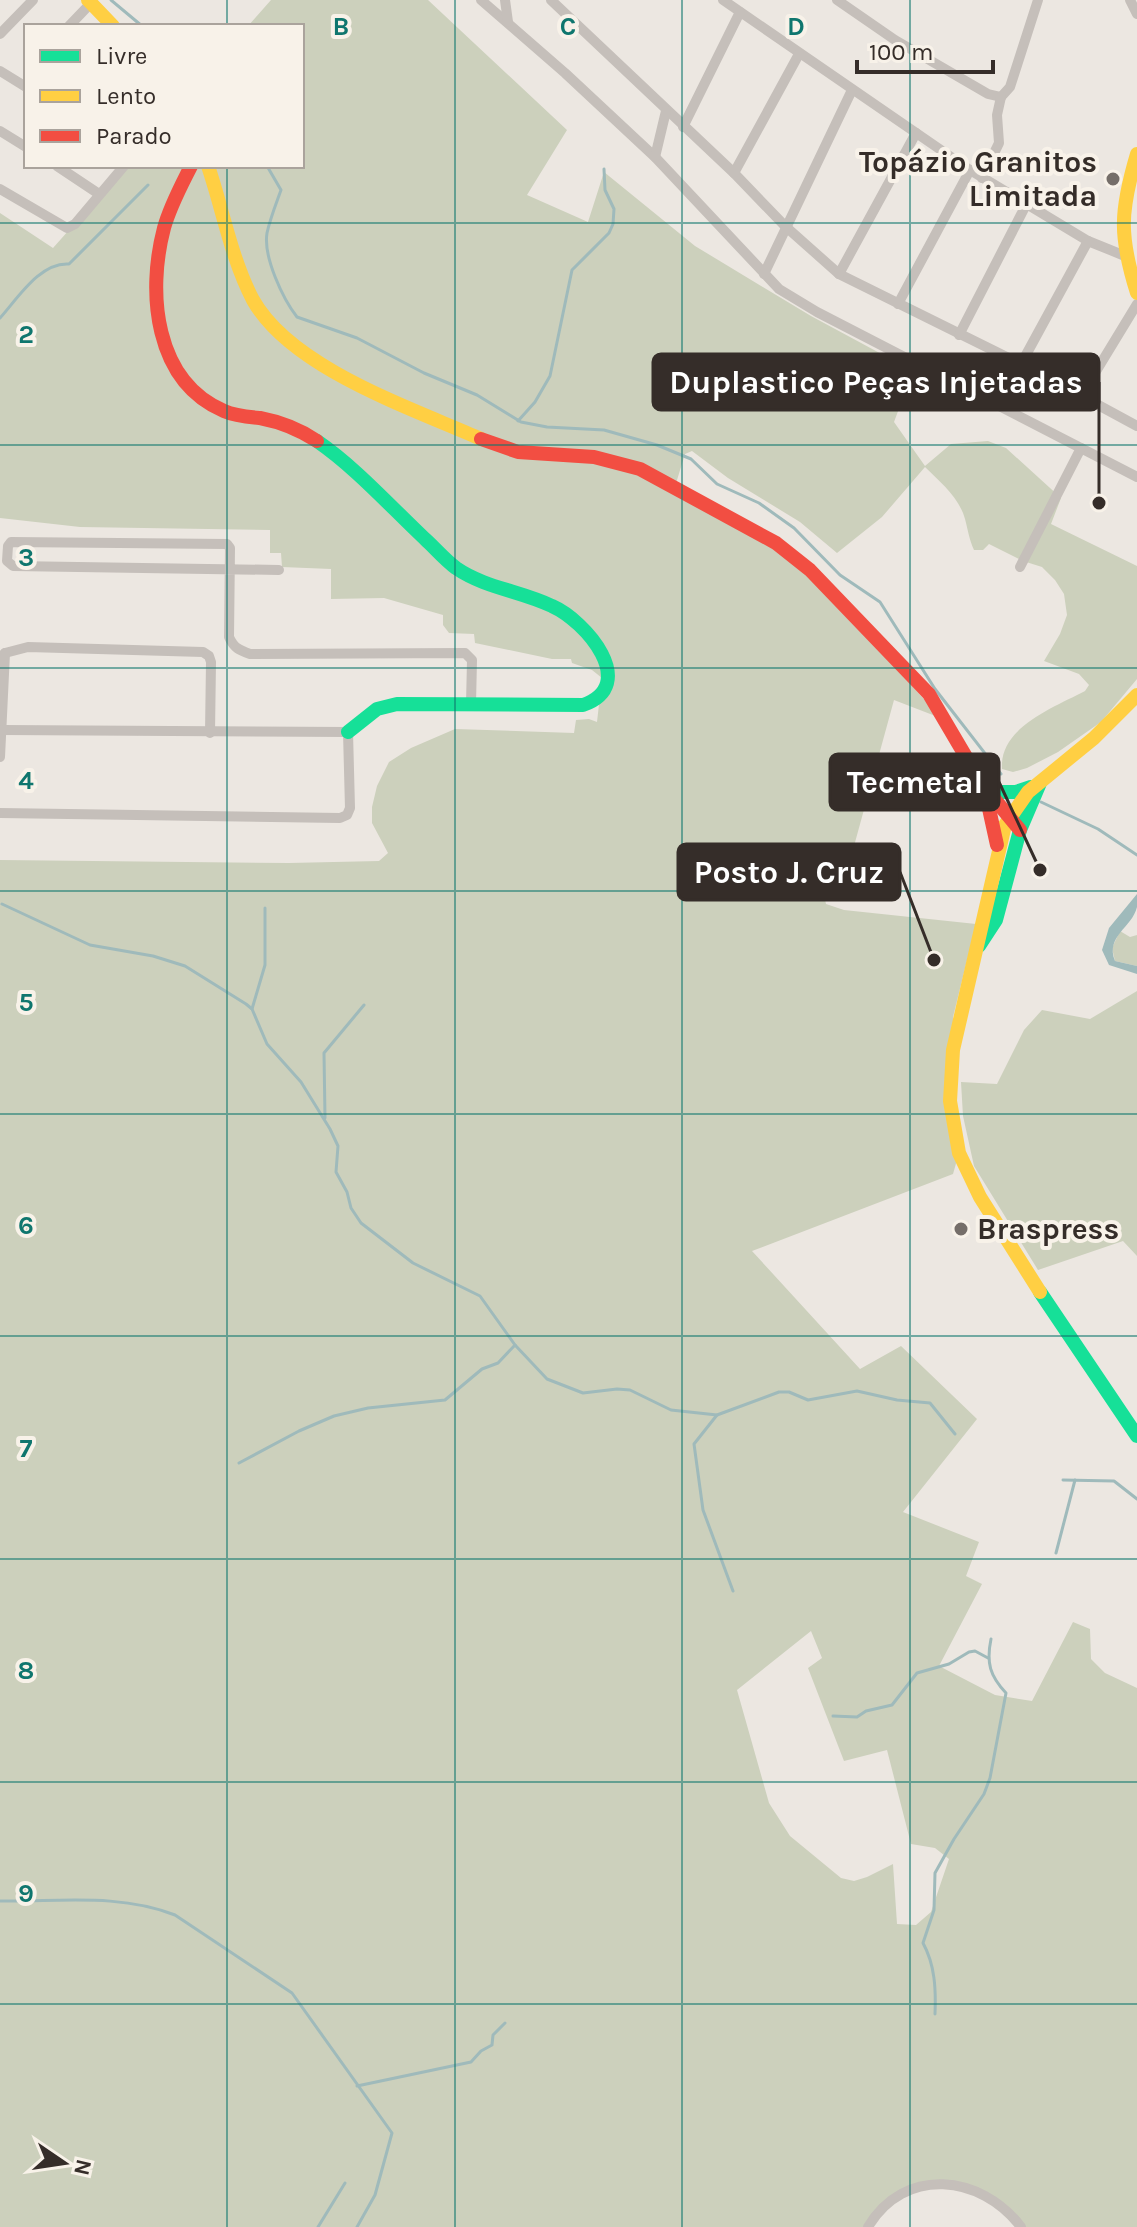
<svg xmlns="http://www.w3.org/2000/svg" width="1137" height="2227" font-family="Karla,sans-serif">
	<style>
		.green { fill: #ccd0bc; fill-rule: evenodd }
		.water { fill: #9fbabb }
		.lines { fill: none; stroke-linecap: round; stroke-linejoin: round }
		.stream { stroke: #9fbabb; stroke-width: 3 }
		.street { stroke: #c5bfba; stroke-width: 10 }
		.fast { stroke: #16e098; stroke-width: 14 }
		.slow { stroke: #ffcf43; stroke-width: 14 }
		.jam { stroke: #f24e42; stroke-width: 14 }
		.grid { fill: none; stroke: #0f766e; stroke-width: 2; stroke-opacity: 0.55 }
		.poi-dot { fill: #756e69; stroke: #f8f2e9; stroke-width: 3 }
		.labels { text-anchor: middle; stroke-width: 8; stroke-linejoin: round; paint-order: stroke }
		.poi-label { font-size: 30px; font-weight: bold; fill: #352d29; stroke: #f8f2e9; text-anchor: end }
		.grid-label { font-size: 26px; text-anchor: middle; font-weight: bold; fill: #0f766e; stroke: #f8f2e9; stroke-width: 8; stroke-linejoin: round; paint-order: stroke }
		.leader { fill: none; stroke: #352d29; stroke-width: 3 }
		.callout-dot { fill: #352d29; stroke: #f8f2e9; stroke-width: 3 }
		.callout { fill: #352d29; stroke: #352d29; stroke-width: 3 }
		.callout-label { font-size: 32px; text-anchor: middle; font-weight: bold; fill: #fff }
	</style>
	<rect width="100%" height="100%" fill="#ece7e1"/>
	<g class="green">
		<path d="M271 0H428L567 130 527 195 588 222 604 172 695 246 811 316 913 371 894 422 925 466 951 444 988 441 1006 448 1061 498 1051 524 1137 566V679L1101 722 1058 752 1027 768 1013 772 1002 769C999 727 1055 707 1085 691L1089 685 1079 674 1044 661 1060 634 1067 615 1064 594 1055 580 1042 567 1023 561 989 544 983 550H974C969 539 968 530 965 519 959 497 940 482 925 467L882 517 837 553 800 522 728 478 692 451 685 454 673 493 760 537 806 571 934 710 938 717 894 700 848 868C823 870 821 882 826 904L844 910 976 924 953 1017 957 1160 953 1174 752 1251 860 1369 901 1346 977 1419 903 1512 979 1542 966 1576 982 1584 939 1666 995 1695 1032 1701 1073 1622 1090 1629 1091 1659 1105 1673 1137 1688V2227H1024C1013 2217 1003 2206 992 2197 949 2164 890 2185 863 2227H0V860L289 863 379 861 388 853 372 823V807L377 786 389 762 411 748 455 729 574 733 576 720 589 719 597 722 602 678 592 670 572 663 571 659H552L475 643 474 634 449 633 443 625V615L384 598 331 599V569L282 567 281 553H270V530L80 527 0 518V213L53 248 126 166H302V26H248ZM811 1631 822 1658 808 1668 844 1761 887 1750 911 1844 935 1848 949 1859 931 1912 916 1925 897 1924 893 1864 867 1877 854 1881 841 1878 790 1836 769 1803 737 1690Z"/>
		<polygon points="1120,931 1130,937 1137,935 1137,966 1115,961 1112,948"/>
		<polygon points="1137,991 1137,1256 1123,1241 1038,1270 974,1166 963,1116 961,1082 997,1084 1024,1030 1042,1010 1090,1019"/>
	</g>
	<path class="water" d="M1137 894C1137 898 1137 903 1137 907 1132 928 1105 936 1115 961L1137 966V974L1109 965 1102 950 1109 928Z"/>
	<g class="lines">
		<g class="stream">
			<polyline points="111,0 142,26"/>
			<path d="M267 166 281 190C276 204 270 219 267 233 263 257 283 299 297 317L357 338 424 373 477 395 521 422 547 427 604 430 657 445 691 459 717 484 759 503 794 528 840 575 880 602 935 689 1001 774"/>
			<path d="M0 318C18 298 40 262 69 264L148 185"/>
			<polyline points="518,421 535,402 550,376 572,270 609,233 613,224 614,209 605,190 604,169"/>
			<polyline points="1041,802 1098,829 1137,855"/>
			<polyline points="2,904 90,945 153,956 185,966 246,1004 252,1009 267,1044 301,1082 330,1129 338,1146 336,1172 347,1192 351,1208 361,1223 413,1263 480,1296 515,1345 547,1379 583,1393 617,1389 630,1390 671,1410 717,1415 779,1392 789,1392 808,1400 857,1391 897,1400 930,1403 955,1434"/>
			<polyline points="252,1009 265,965 265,908"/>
			<polyline points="325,1118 324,1053 364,1005"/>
			<polyline points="717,1415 694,1444 703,1510 733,1591"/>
			<polyline points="239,1463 299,1431 334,1416 368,1408 445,1400 482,1369 498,1363 515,1345"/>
			<polyline points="1063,1480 1114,1481 1137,1499"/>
			<polyline points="1056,1553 1075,1480"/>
			<polyline points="833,1716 857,1717 866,1711 892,1705 917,1673 949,1664 969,1652 975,1651 988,1658"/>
			<path d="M0 1901C59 1902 119 1893 175 1915L292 1993 392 2133 375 2195 357 2227"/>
			<path d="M935 2014C936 1989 935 1965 923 1943L934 1910 935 1873 954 1839 984 1794 990 1778 1006 1693C990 1676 986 1663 991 1639"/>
			<polyline points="357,2086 471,2062 481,2051 492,2045 493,2035 505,2023"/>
			<polyline points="318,2227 345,2183"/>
		</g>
		<g class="street">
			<polyline points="481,0 565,73 655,157 779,289 817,312 1137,477"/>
			<polyline points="505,0 508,22"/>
			<polyline points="551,0 734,173 785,226 839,274 1041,374 1137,426"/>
			<polyline points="723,0 970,170 1088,241 1125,256"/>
			<polyline points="837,0 895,40 988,94 1001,97"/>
			<polyline points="1130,0 1137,14"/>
			<polyline points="69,26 91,3"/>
			<polyline points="0,34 33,0"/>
			<polyline points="0,71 26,87"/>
			<polyline points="1001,97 1010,87 1038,0"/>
			<polyline points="683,127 740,12"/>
			<polyline points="0,131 26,147"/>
			<polyline points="655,157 666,111"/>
			<polyline points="57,166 99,194"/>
			<polyline points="734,173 799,54"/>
			<polyline points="982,178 999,143 997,115 1001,97"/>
			<polyline points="0,189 67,228 75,224 124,166"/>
			<polyline points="764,274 852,90"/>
			<polyline points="839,274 916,133"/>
			<polyline points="898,304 970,170"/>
			<polyline points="959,335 1026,205"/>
			<polyline points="1021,364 1088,241"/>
			<polyline points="1081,396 1137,304"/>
			<polyline points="1020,567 1081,448"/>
			<path d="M279 570 13 566 7 561 8 546 11 542 227 544 230 548 229 637C234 648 239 650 250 654L465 653 472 660 471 704"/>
			<polyline points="0,658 5,653 28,647 203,652 209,656 211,662 210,733"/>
			<polyline points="0,757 5,653"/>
			<polyline points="0,813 340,818 347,815 350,808 348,732 3,730"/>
			<path d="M868 2227C904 2166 981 2174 1021 2227"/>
		</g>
		<g class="fast">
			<path d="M317 441C355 467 391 507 425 539 435 548 445 560 456 568 485 588 521 591 552 606 586 621 640 685 583 705L397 704 377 709 348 732"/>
			<polyline points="988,792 1016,792 1031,787"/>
			<polyline points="979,946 996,920 1020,830 1040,783"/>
			<polyline points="1040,1292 1137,1436"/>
		</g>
		<g class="slow">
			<polyline points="88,0 113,26"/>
			<path d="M1137 154C1120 211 1119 236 1137 293"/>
			<path d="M208 166C223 210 231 258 253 300 291 368 411 408 481 439"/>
			<polyline points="1040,1292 980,1197 959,1153 950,1101 953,1050 1005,825 1028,792 1094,738 1137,695"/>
		</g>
		<g class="jam">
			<path d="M191 166C181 186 170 206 164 228 147 292 154 381 224 411 235 416 248 417 260 418 281 422 299 429 317 441"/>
			<polyline points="481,439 518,452 594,457 640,469 776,543 810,570 929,694 982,784 1020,830"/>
			<polyline points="986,795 997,845"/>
		</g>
	</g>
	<path class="grid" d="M227 0V26M455 0V2227M682 0V2227M910 0V2227M227 166V2227M0 223H1137M0 445H1137M0 668H1137M0 891H1137M0 1114H1137M0 1336H1137M0 1559H1137M0 1782H1137M0 2004H1137"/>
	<g class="poi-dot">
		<circle cx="1113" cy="179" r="8"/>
		<circle cx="961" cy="1229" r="8"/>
	</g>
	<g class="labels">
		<g class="poi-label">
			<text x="1097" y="172">Topázio Granitos<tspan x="1097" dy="34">Limitada</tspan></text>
			<text x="977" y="1239" text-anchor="start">Braspress</text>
		</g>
	</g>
	<g class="grid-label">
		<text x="341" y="35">B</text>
		<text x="568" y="35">C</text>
		<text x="796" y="35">D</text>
		<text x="26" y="343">2</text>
		<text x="26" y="566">3</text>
		<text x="26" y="789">4</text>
		<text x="26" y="1011">5</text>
		<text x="26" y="1234">6</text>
		<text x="26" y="1457">7</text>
		<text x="26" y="1679">8</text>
		<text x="26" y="1902">9</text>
	</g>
	<path class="leader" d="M1099 503L1099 382M1040 870L999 782M934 960L900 872"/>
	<g class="callout-dot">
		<circle cx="1099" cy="503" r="8"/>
		<circle cx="1040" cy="870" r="8"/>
		<circle cx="934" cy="960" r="8"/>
	</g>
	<g class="callout">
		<rect x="653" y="354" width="446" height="56" rx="8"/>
		<rect x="830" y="754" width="169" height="56" rx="8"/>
		<rect x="678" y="844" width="222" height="56" rx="8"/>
	</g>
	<g class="callout-label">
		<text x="876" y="393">Duplastico Peças Injetadas</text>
		<text x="915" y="793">Tecmetal</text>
		<text x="789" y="883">Posto J. Cruz</text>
	</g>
	<rect x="24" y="24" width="280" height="144" fill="#f8f2e9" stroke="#aaa39c" stroke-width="2"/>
	<rect x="40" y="50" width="40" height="12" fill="#16e098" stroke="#aaa39c" stroke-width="2"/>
	<text x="96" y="64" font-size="24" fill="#352d29">Livre</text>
	<rect x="40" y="90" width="40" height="12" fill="#ffcf43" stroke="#aaa39c" stroke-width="2"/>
	<text x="96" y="104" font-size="24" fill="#352d29">Lento</text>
	<rect x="40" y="130" width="40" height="12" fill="#f24e42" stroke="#aaa39c" stroke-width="2"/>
	<text x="96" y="144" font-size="24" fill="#352d29">Parado</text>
	<g transform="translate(64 2163) rotate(103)" stroke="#f8f2e9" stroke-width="6" paint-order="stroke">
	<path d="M0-6L14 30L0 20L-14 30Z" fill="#352d29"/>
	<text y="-12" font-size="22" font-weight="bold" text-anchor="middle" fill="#352d29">N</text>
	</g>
	<path d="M857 60v12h136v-12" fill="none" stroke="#352d29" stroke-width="4"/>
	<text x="869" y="60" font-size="24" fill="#352d29" stroke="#f8f2e9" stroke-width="6" paint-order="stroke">100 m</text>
</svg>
